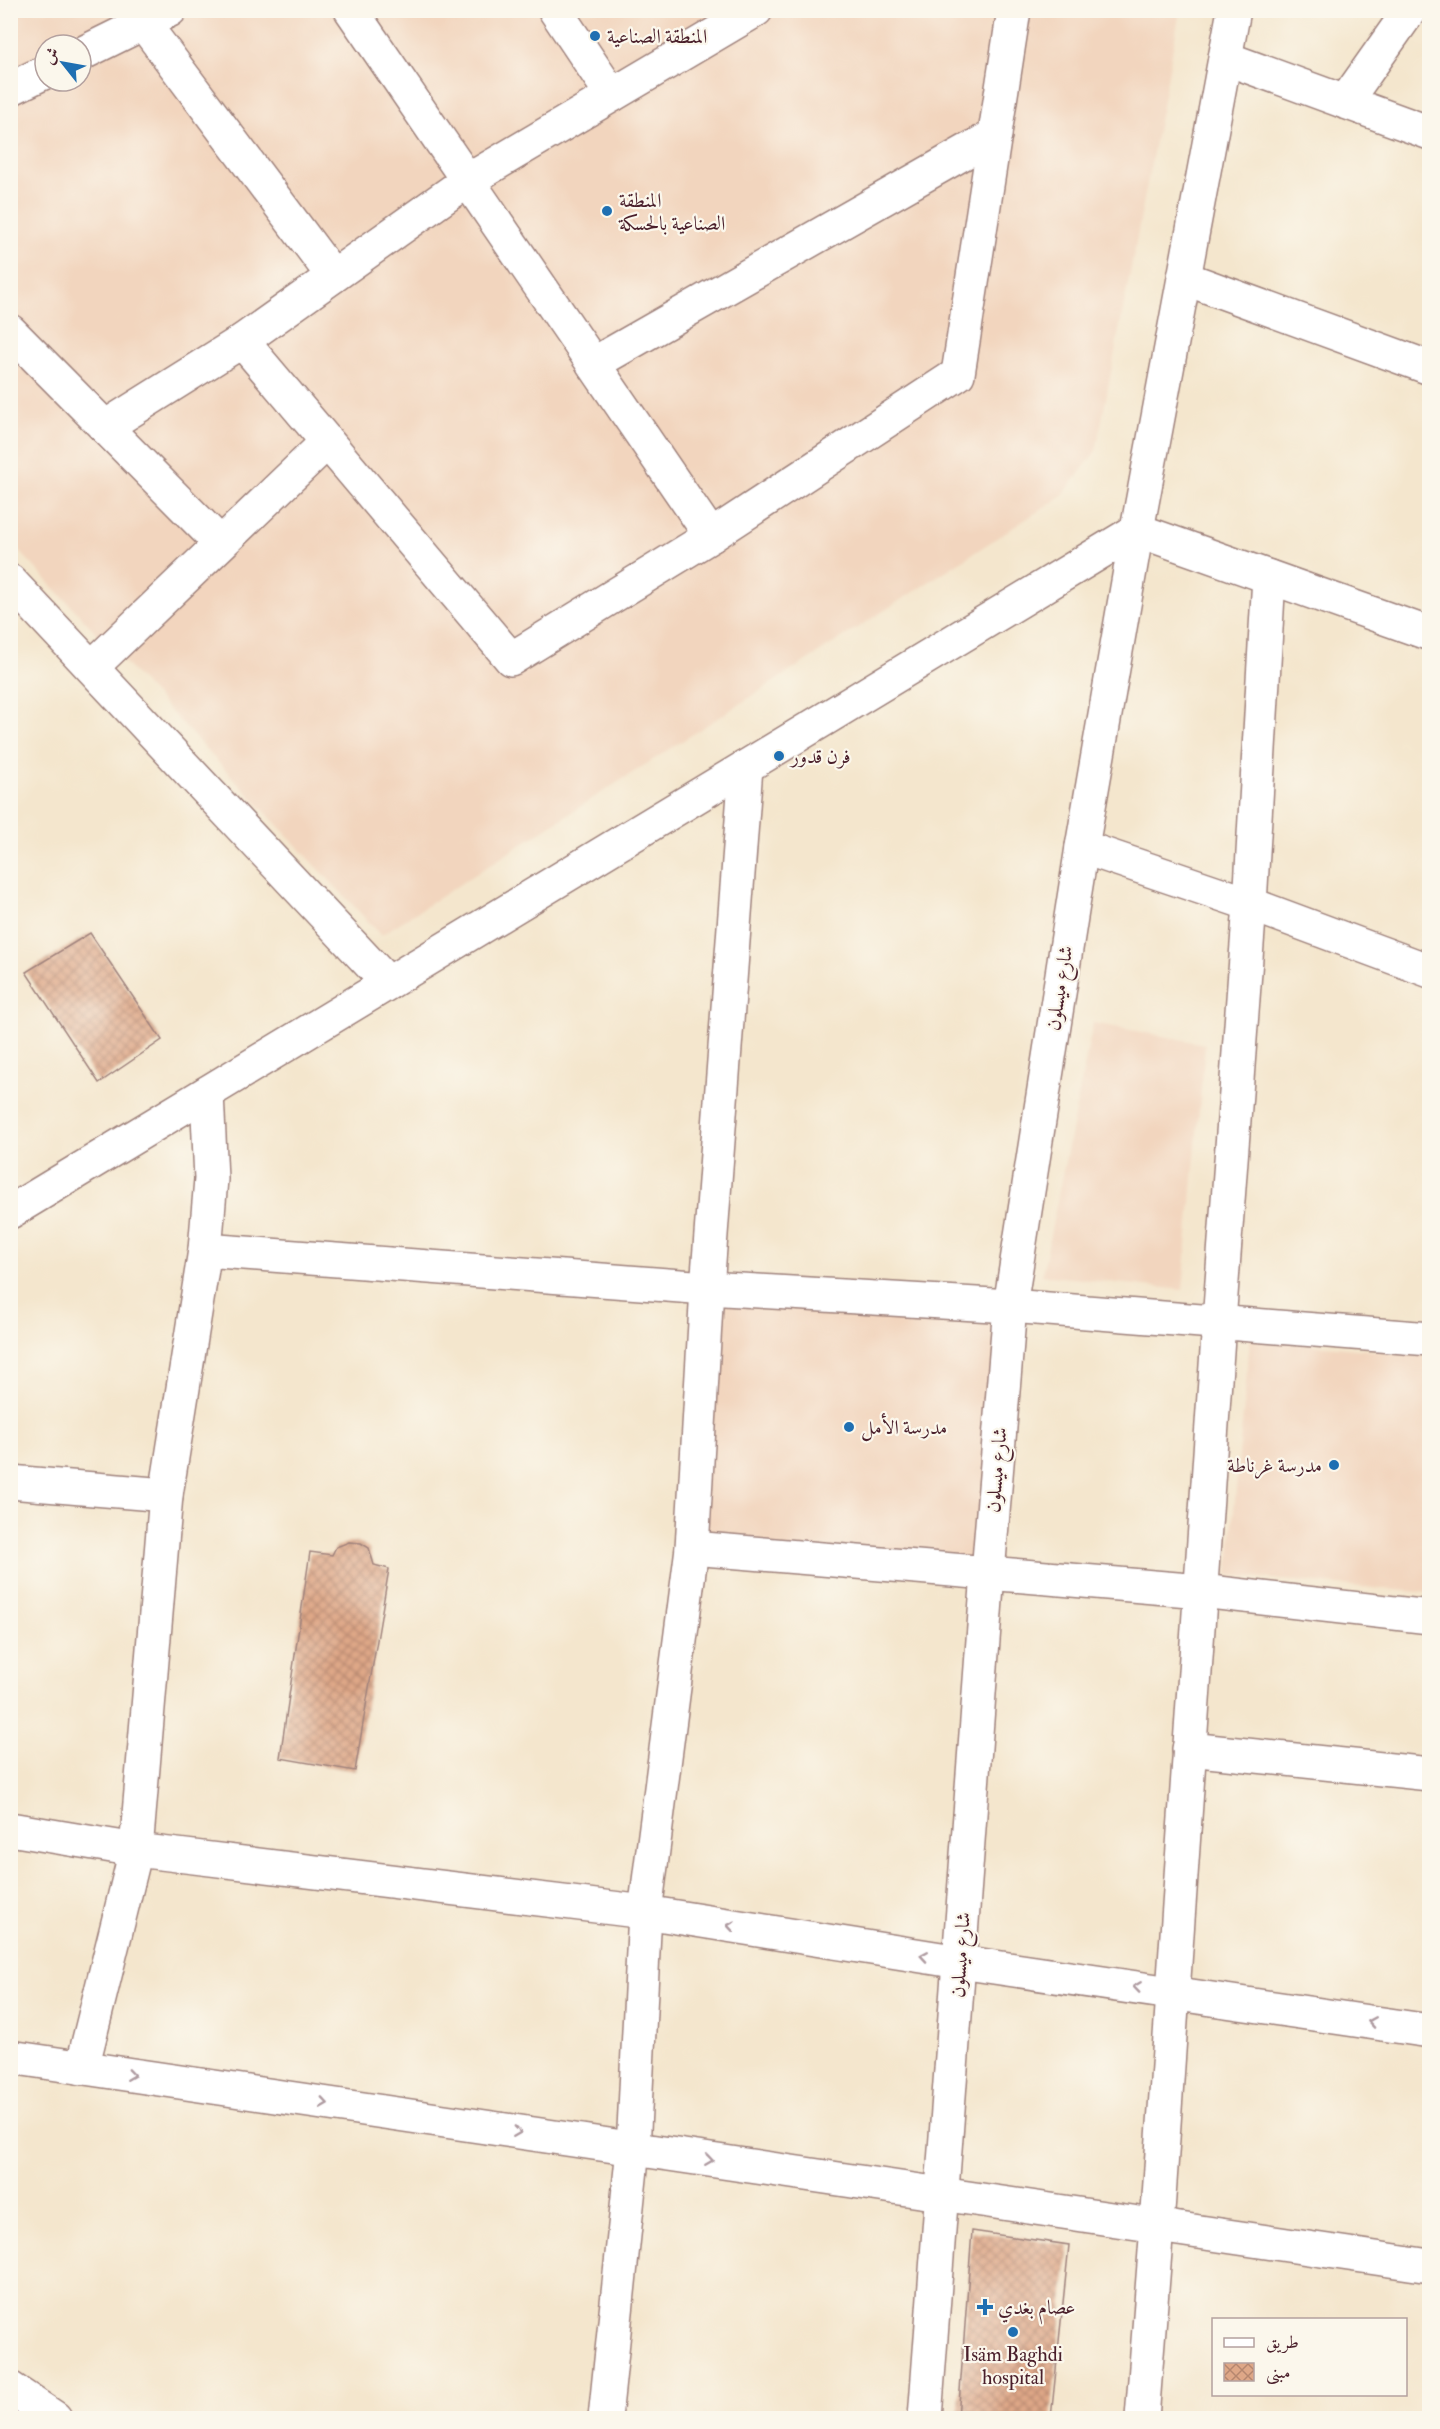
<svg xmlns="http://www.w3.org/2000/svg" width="1440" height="2429" font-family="'IM FELL Double Pica',Amiri,serif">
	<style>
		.built { fill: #f2d5be; fill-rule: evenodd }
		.building { fill: url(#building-cross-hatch) }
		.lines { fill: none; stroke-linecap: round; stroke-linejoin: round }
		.minor-casing { stroke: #9f827c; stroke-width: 36 }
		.minor { stroke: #fff; stroke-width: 33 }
		.oneway { stroke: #ae9aa0 }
		.poi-dot { fill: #1f6fb2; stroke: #fbf7ec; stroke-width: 2 }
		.labels { text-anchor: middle; stroke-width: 4.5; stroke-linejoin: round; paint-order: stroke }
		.poi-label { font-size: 20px; fill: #4a1f2b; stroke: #fbf7ec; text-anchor: start }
		.street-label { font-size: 20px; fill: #4a1f2b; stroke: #fbf7ec }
	</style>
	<defs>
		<pattern id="building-cross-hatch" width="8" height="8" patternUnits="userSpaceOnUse" patternTransform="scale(1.5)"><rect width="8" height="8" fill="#dea787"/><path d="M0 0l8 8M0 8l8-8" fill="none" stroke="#b6876f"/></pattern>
	</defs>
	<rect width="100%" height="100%" fill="#fbf7ec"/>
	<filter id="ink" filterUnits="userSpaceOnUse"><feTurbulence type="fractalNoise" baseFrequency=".0167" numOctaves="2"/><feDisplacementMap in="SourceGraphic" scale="12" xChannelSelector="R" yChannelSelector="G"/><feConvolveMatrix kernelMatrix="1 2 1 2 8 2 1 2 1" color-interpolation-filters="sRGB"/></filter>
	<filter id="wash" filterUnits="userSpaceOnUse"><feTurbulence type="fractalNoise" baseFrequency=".008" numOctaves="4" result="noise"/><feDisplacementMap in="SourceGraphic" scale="24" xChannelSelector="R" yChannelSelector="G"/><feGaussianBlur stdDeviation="1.35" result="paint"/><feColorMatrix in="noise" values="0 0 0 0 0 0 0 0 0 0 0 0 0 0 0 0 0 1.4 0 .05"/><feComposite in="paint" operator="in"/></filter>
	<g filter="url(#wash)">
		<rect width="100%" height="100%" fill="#f4e6cd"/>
		<g class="built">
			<path d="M11 11H1180L1096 451 1062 496 381 935 11 542ZM45 45H81V81H45Z"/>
			<polygon points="1093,1023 1205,1044 1183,1290 1042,1275"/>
			<polygon points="707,1288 1010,1306 988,1573 692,1548"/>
			<polygon points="1250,1339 1429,1356 1429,1593 1228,1575"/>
		</g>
		<g id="blocks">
			<g class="building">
				<polygon points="90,933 162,1040 99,1083 26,972"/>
				<polygon points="349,1542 361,1543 369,1548 374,1565 389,1569 355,1771 280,1758 310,1552 332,1555 336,1547"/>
				<polygon points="972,2231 1069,2245 1051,2418 958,2418"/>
			</g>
		</g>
	</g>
	<g filter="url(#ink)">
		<use href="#blocks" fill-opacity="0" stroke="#9f827c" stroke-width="1.5"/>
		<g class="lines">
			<defs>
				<g id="minor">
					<polyline points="351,10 711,536"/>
					<polyline points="555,10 612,95"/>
					<polyline points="144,24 333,276"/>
					<polyline points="81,54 170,10"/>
					<polyline points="1225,58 1430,133"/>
					<polyline points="10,89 45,72"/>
					<polyline points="1345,102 1410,10"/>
					<polyline points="1184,278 1430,368"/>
					<polyline points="10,331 220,543"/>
					<polyline points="242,341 511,659 711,536 958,374 1014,10"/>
					<polyline points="593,364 995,135"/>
					<polyline points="105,427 242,341 467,181 756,10"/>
					<polyline points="1137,530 1430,634"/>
					<polyline points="10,581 388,983"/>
					<polyline points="92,667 327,442"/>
					<polyline points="1082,847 1250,904 1430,971"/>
					<polyline points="10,1212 1137,530"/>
					<polyline points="205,1250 707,1288 1010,1306 1430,1339"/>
					<polyline points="10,1482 166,1495"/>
					<polyline points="692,1548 1201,1591 1430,1617"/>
					<polyline points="1189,1749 1430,1774"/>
					<polyline points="10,1829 136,1850 645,1912 960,1962 1430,2031"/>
					<polyline points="10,2057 1430,2266"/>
					<polyline points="82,2068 136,1850 166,1495 205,1250 211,1179 207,1093"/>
					<polyline points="10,2388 55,2418"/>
					<polyline points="605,2418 633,2149 645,1912 692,1548 707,1288 746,767"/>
					<polyline points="925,2418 988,1573 1010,1306 1082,847 1137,530 1234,10"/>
					<polyline points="1142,2418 1157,2226 1219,1322 1250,904 1269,577"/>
				</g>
			</defs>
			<use href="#minor" class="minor-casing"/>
			<use href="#minor" class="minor"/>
		</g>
		<defs><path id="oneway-chevron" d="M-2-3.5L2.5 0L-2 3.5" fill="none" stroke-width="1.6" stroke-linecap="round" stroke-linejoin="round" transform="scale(1.5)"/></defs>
		<g class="oneway">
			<use href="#oneway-chevron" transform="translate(731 1926) rotate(-171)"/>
			<use href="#oneway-chevron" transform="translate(924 1956) rotate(-171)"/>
			<use href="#oneway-chevron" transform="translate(1137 1987) rotate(-172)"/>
			<use href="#oneway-chevron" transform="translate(1372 2022) rotate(-171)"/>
			<use href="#oneway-chevron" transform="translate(131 2075) rotate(8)"/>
			<use href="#oneway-chevron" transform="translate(324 2103) rotate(8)"/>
			<use href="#oneway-chevron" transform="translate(517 2132) rotate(8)"/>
			<use href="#oneway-chevron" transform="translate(709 2160) rotate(8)"/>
		</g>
	</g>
	<g class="poi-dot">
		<circle cx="595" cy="36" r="6"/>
		<circle cx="607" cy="211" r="6"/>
		<circle cx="779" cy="756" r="6"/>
		<circle cx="849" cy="1427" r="6"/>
		<circle cx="1334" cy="1465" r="6"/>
		<path d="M982 2298h6v6h6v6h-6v6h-6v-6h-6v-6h6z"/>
		<circle cx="1013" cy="2332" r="6"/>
	</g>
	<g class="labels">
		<g class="poi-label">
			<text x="607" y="43">المنطقة الصناعية</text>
			<text x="619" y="207">المنطقة<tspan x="619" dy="23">الصناعية بالحسكة</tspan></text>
			<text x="791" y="763">فرن قدور</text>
			<text x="861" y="1434">مدرسة الأمل</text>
			<text x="1322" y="1472" text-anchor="end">مدرسة غرناطة</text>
			<text x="998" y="2314">عصام بغدي</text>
			<text x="1013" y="2361" text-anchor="middle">Isäm Baghdi<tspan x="1013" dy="23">hospital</tspan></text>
		</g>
		<g class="street-label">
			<text transform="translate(1059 988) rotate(-81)" y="7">شارع ميسلون</text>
			<text transform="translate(996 1470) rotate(-85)" y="7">شارع ميسلون</text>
			<text transform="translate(960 1955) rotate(-86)" y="7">شارع ميسلون</text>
		</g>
	</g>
	<rect width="1440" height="2429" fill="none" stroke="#fbf7ec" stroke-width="36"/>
	<rect x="1212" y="2318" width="195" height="78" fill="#fbf7ec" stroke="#b4a19f" stroke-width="1.5"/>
	<rect x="1224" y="2338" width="30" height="9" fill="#ffffff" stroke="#b4a19f" stroke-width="1.5"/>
	<text x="1266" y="2348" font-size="18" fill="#4a1f2b">طريق</text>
	<rect x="1224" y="2363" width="30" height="18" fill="url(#building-cross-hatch)" stroke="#b4a19f" stroke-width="1.5"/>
	<text x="1266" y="2378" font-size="18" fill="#4a1f2b">مبنى</text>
	<g transform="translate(63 63) rotate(301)"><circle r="28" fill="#fbf7ec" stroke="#b4a19f" stroke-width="1.5"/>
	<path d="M0-4.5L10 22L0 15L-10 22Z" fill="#1f6fb2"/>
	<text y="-9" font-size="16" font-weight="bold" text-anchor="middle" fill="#4a1f2b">ش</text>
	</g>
</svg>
